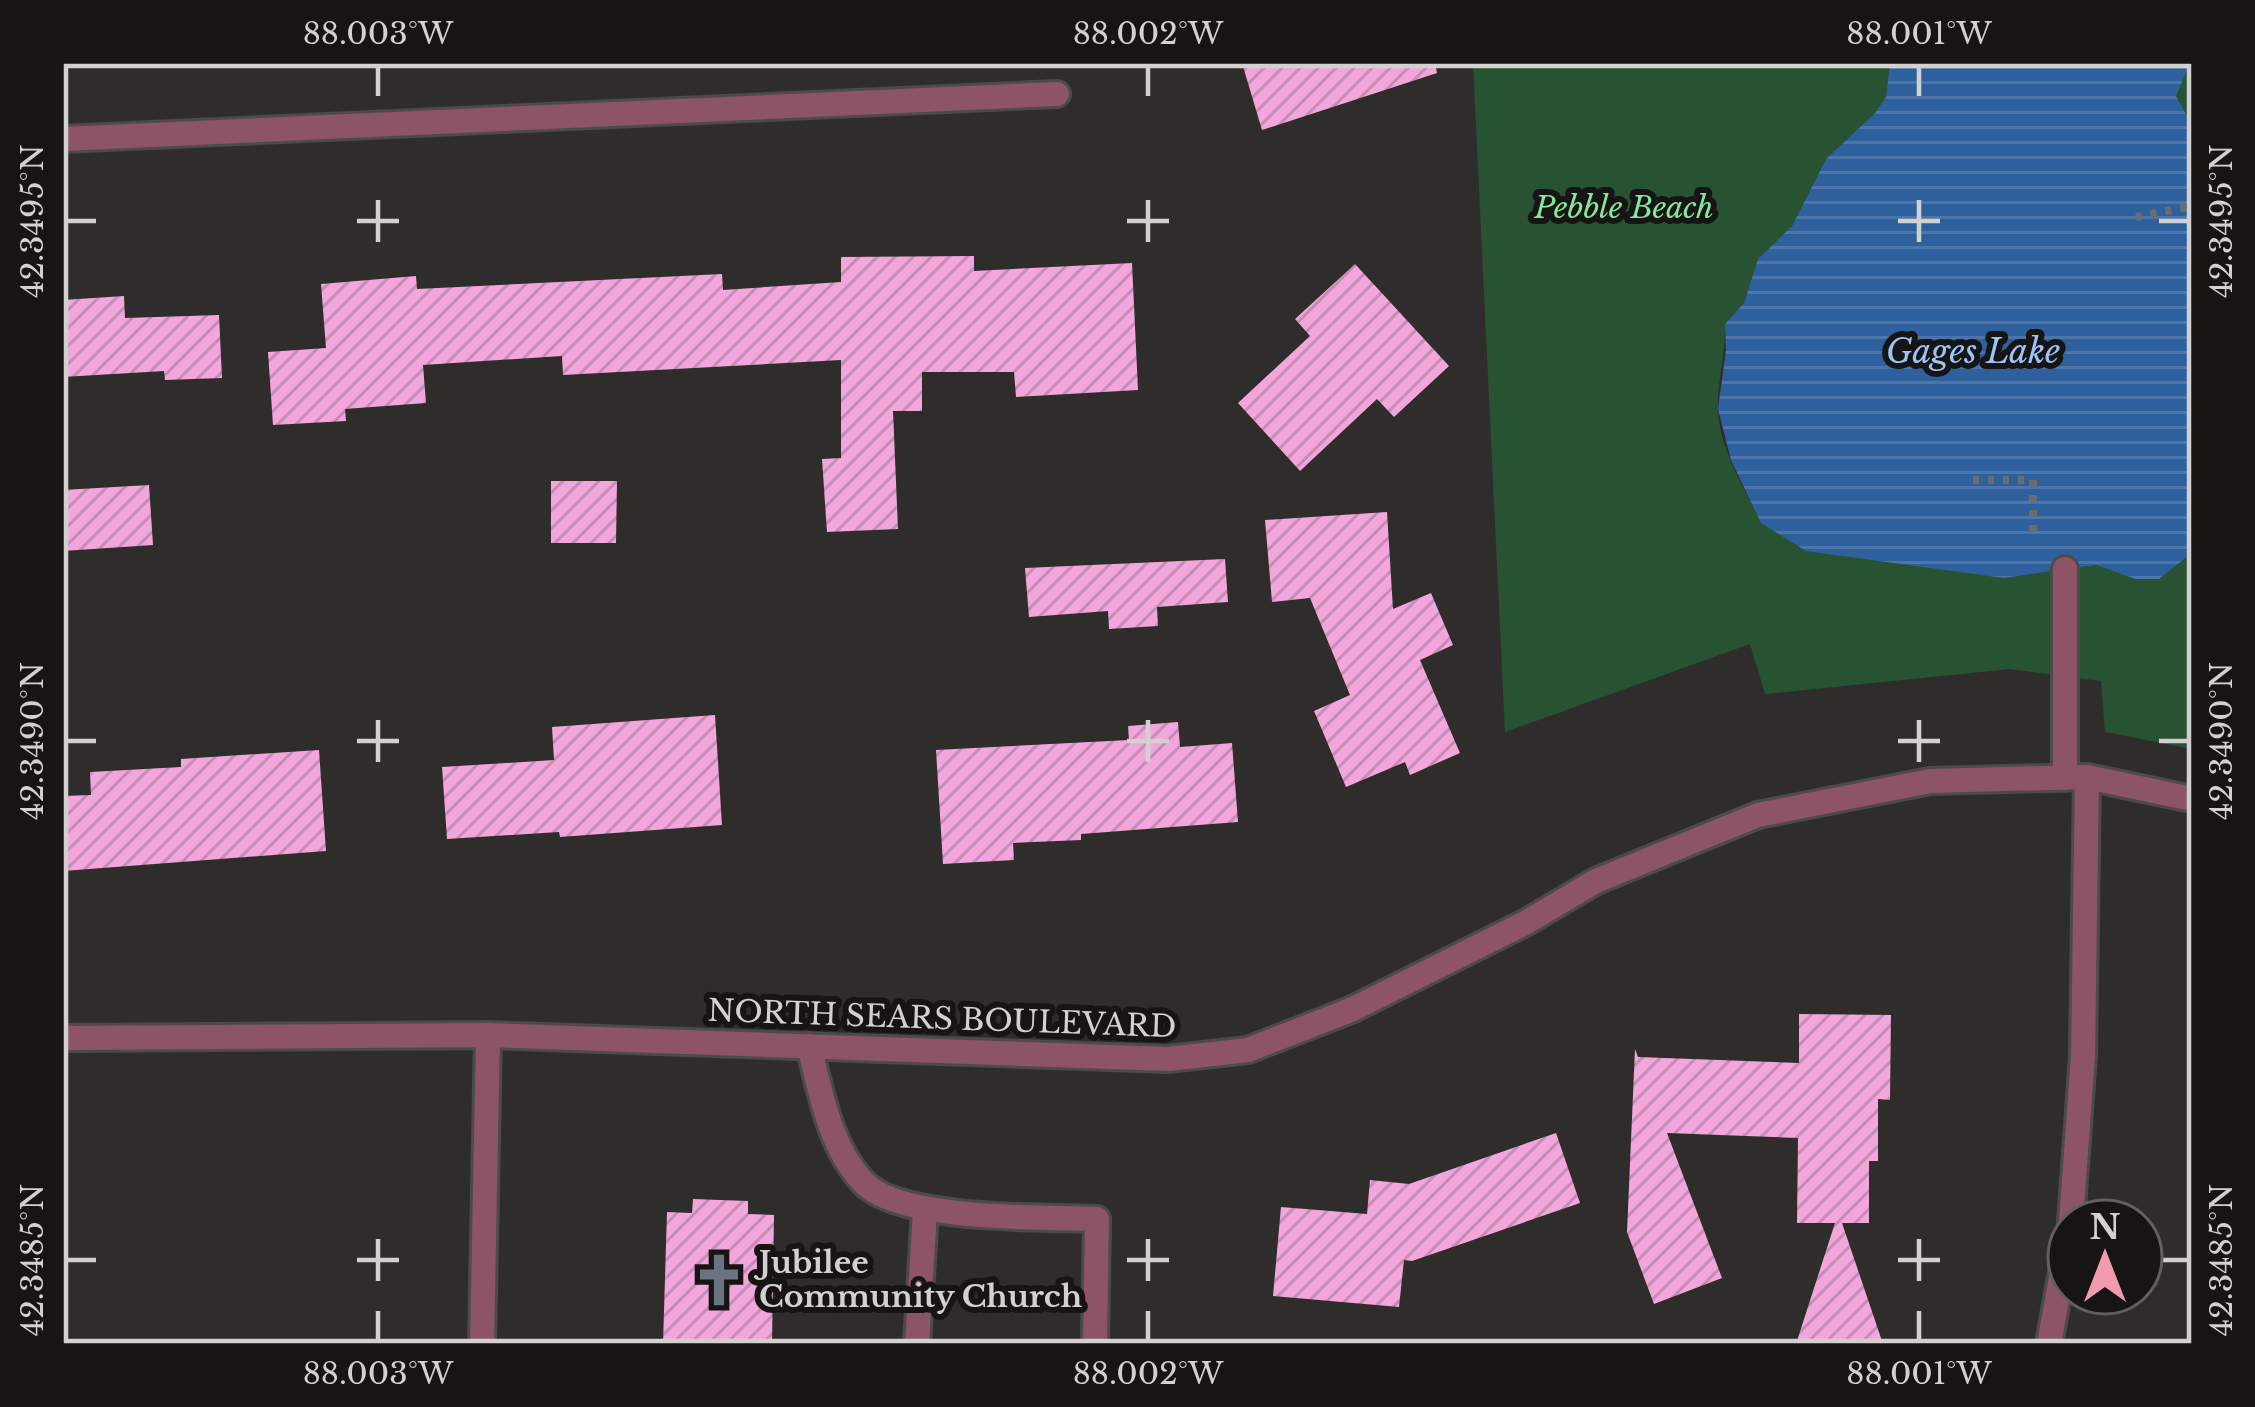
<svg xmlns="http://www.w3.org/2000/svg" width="2255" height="1407" font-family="'Libre Baskerville',serif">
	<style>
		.green { fill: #285332 }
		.water { fill: url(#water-rules) }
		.building { fill: url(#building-hatch) }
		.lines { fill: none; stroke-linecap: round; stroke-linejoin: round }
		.lane-casing { stroke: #4d4b49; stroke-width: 30 }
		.street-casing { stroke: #4d4b49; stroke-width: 30 }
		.path { stroke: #6e6c6a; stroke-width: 8; stroke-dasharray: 6 9; stroke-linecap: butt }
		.lane { stroke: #8c5464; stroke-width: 24 }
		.street { stroke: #8c5464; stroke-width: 24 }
		.ticks { fill: none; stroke: #d3d1d0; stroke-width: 4.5 }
		.labels { text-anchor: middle; stroke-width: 12; stroke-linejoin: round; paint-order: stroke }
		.park-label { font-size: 30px; font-style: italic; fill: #84e89b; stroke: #161514 }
		.street-label { font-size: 30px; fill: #d3d1d0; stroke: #161514 }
		.poi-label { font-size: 30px; font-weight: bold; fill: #d3d1d0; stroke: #161514; text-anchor: start }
		.water-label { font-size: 33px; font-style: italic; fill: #9cc4f9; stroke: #161514 }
		.neatline { fill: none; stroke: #d3d1d0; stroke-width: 4.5 }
		.ticks-label { font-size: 30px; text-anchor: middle; fill: #d3d1d0 }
	</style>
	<defs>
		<pattern id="water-rules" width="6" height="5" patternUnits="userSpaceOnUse" patternTransform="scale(3)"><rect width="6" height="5" fill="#2f609e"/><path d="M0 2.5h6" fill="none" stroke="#4c76aa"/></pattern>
		<pattern id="building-hatch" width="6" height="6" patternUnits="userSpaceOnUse" patternTransform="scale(3)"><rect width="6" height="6" fill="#f2a6dc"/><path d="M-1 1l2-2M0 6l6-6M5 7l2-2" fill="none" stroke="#c58cb4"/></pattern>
	</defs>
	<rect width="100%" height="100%" fill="#2f2d2b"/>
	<g class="green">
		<path d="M1473 63H1890L1886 97 1875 113 1826 159 1792 226 1758 259 1744 303 1725 324C1726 353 1717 381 1718 409 1719 448 1744 488 1762 523L2004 578 2096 565 2135 579H2159L2192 553V749L2105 732 2101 681 2010 669 1765 694 1750 644 1505 732Z"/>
		<polygon points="2192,63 2192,125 2176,96 2181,78"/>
	</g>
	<polygon class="water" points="1890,63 2190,63 2176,96 2192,125 2192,553 2159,579 2135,579 2096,565 2004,578 1806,551 1761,523 1731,460 1718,409 1726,350 1725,324 1744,303 1758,259 1792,226 1826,159 1875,113 1886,97"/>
	<g class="building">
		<polygon points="1242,63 1435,63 1437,73 1262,130"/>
		<polygon points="974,256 974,271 1132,263 1138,390 1016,397 1014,372 922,372 922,411 893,411 898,529 827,532 822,459 841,458 841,360 563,375 562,356 423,365 426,403 345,409 346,421 273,425 268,352 326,348 321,284 416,276 417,289 722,274 723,290 841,282 841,257"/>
		<polygon points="1355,264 1449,366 1394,417 1377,399 1300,471 1238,403 1310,336 1295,319"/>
		<polygon points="124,296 125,318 219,315 222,378 165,380 164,371 63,377 63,300"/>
		<polygon points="551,481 617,481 616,543 551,543"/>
		<polygon points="149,485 153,545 63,551 63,490"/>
		<polygon points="1387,512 1393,609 1431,593 1453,645 1420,660 1460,753 1410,775 1405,762 1346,787 1314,711 1350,695 1310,598 1272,602 1265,520"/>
		<polygon points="1225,559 1228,602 1157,607 1158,626 1109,629 1108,611 1029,617 1025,568"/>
		<polygon points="715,715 722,825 560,837 559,832 447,839 442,767 554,760 552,727"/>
		<polygon points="1178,722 1180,747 1232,743 1238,822 1081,834 1081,840 1013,843 1014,860 943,864 936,750 1129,740 1128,726"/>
		<polygon points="319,750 326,851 63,871 63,796 91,795 90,772 181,767 181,759"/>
		<polygon points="1799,1014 1891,1015 1890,1100 1878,1099 1878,1161 1869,1161 1869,1223 1842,1223 1883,1344 1796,1344 1835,1223 1797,1223 1798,1138 1667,1133 1722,1278 1654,1304 1627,1232 1635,1049 1638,1057 1799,1063"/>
		<polygon points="1556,1133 1580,1203 1412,1261 1404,1260 1399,1307 1273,1296 1281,1207 1367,1214 1370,1180 1409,1184"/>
		<polygon points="693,1199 748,1201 748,1214 774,1215 772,1344 663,1344 667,1212 692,1213"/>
	</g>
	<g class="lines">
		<defs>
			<g id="lane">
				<polyline points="2065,569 2065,778"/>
				<path d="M809 1046C821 1093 829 1145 863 1182 898 1221 1043 1217 1097 1219L1095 1344"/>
				<polyline points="917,1344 925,1211"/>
			</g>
			<g id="street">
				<polyline points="63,139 1057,94"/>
				<polyline points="63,1038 488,1035 1168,1059 1248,1050 1353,1009 1525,923 1596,881 1758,815 1930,781 2087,777 2192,799"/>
				<polyline points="2071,1221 2083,1056 2087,777"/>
				<polyline points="482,1344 488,1035"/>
				<polyline points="2049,1344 2069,1233"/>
			</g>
		</defs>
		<use href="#lane" class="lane-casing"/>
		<use href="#street" class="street-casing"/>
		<g class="path">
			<polyline points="2136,217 2192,206"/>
			<polyline points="1973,480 2033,480 2033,538"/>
		</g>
		<use href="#lane" class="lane"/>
		<use href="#street" class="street"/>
	</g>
	<path class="ticks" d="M378 66V96M1148 66V96M1919 66V96M378 200V242M1148 200V242M1919 200V242M66 221H96M357 221H399M1127 221H1169M1898 221H1940M2159 221H2189M378 720V762M1148 720V762M1919 720V762M66 741H96M357 741H399M1127 741H1169M1898 741H1940M2159 741H2189M378 1239V1281M1148 1239V1281M1919 1239V1281M66 1260H96M357 1260H399M1127 1260H1169M1898 1260H1940M2159 1260H2189M378 1311V1341M1148 1311V1341M1919 1311V1341"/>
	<defs>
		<symbol id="church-bare" viewBox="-9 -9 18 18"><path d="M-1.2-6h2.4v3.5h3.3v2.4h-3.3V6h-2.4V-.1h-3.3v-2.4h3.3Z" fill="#6b7280" stroke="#161514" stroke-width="2.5" paint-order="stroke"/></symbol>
	</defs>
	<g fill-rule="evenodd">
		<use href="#church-bare" x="681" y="1242" width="76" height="76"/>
	</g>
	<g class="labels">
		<g class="park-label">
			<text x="1624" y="218">Pebble Beach</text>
		</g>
		<g class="street-label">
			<text transform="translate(942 1019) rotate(2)" y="10">NORTH SEARS BOULEVARD</text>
		</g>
		<g class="poi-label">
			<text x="759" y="1273">Jubilee<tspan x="759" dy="34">Community Church</tspan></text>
		</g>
		<g class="water-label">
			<text x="1973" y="363">Gages Lake</text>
		</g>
	</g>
	<rect width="2255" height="1407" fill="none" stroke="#161514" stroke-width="132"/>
	<g transform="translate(2105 1257)"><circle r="57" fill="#161514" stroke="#62605f" stroke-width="3"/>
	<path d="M0-9L21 45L0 30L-21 45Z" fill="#f29aae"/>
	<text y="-18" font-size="33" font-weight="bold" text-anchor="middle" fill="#d3d1d0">N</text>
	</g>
	<rect x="66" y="66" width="2123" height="1275" class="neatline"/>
	<g class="ticks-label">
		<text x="378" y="44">88.003°W</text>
		<text x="1148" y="44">88.002°W</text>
		<text x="1919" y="44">88.001°W</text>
		<text transform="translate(33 221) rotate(-90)" y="10">42.3495°N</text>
		<text transform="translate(2222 221) rotate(-90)" y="10">42.3495°N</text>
		<text transform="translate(33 741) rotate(-90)" y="10">42.3490°N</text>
		<text transform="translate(2222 741) rotate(-90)" y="10">42.3490°N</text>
		<text transform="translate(33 1260) rotate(-90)" y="10">42.3485°N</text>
		<text transform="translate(2222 1260) rotate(-90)" y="10">42.3485°N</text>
		<text x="378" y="1384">88.003°W</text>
		<text x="1148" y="1384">88.002°W</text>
		<text x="1919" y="1384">88.001°W</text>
	</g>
</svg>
